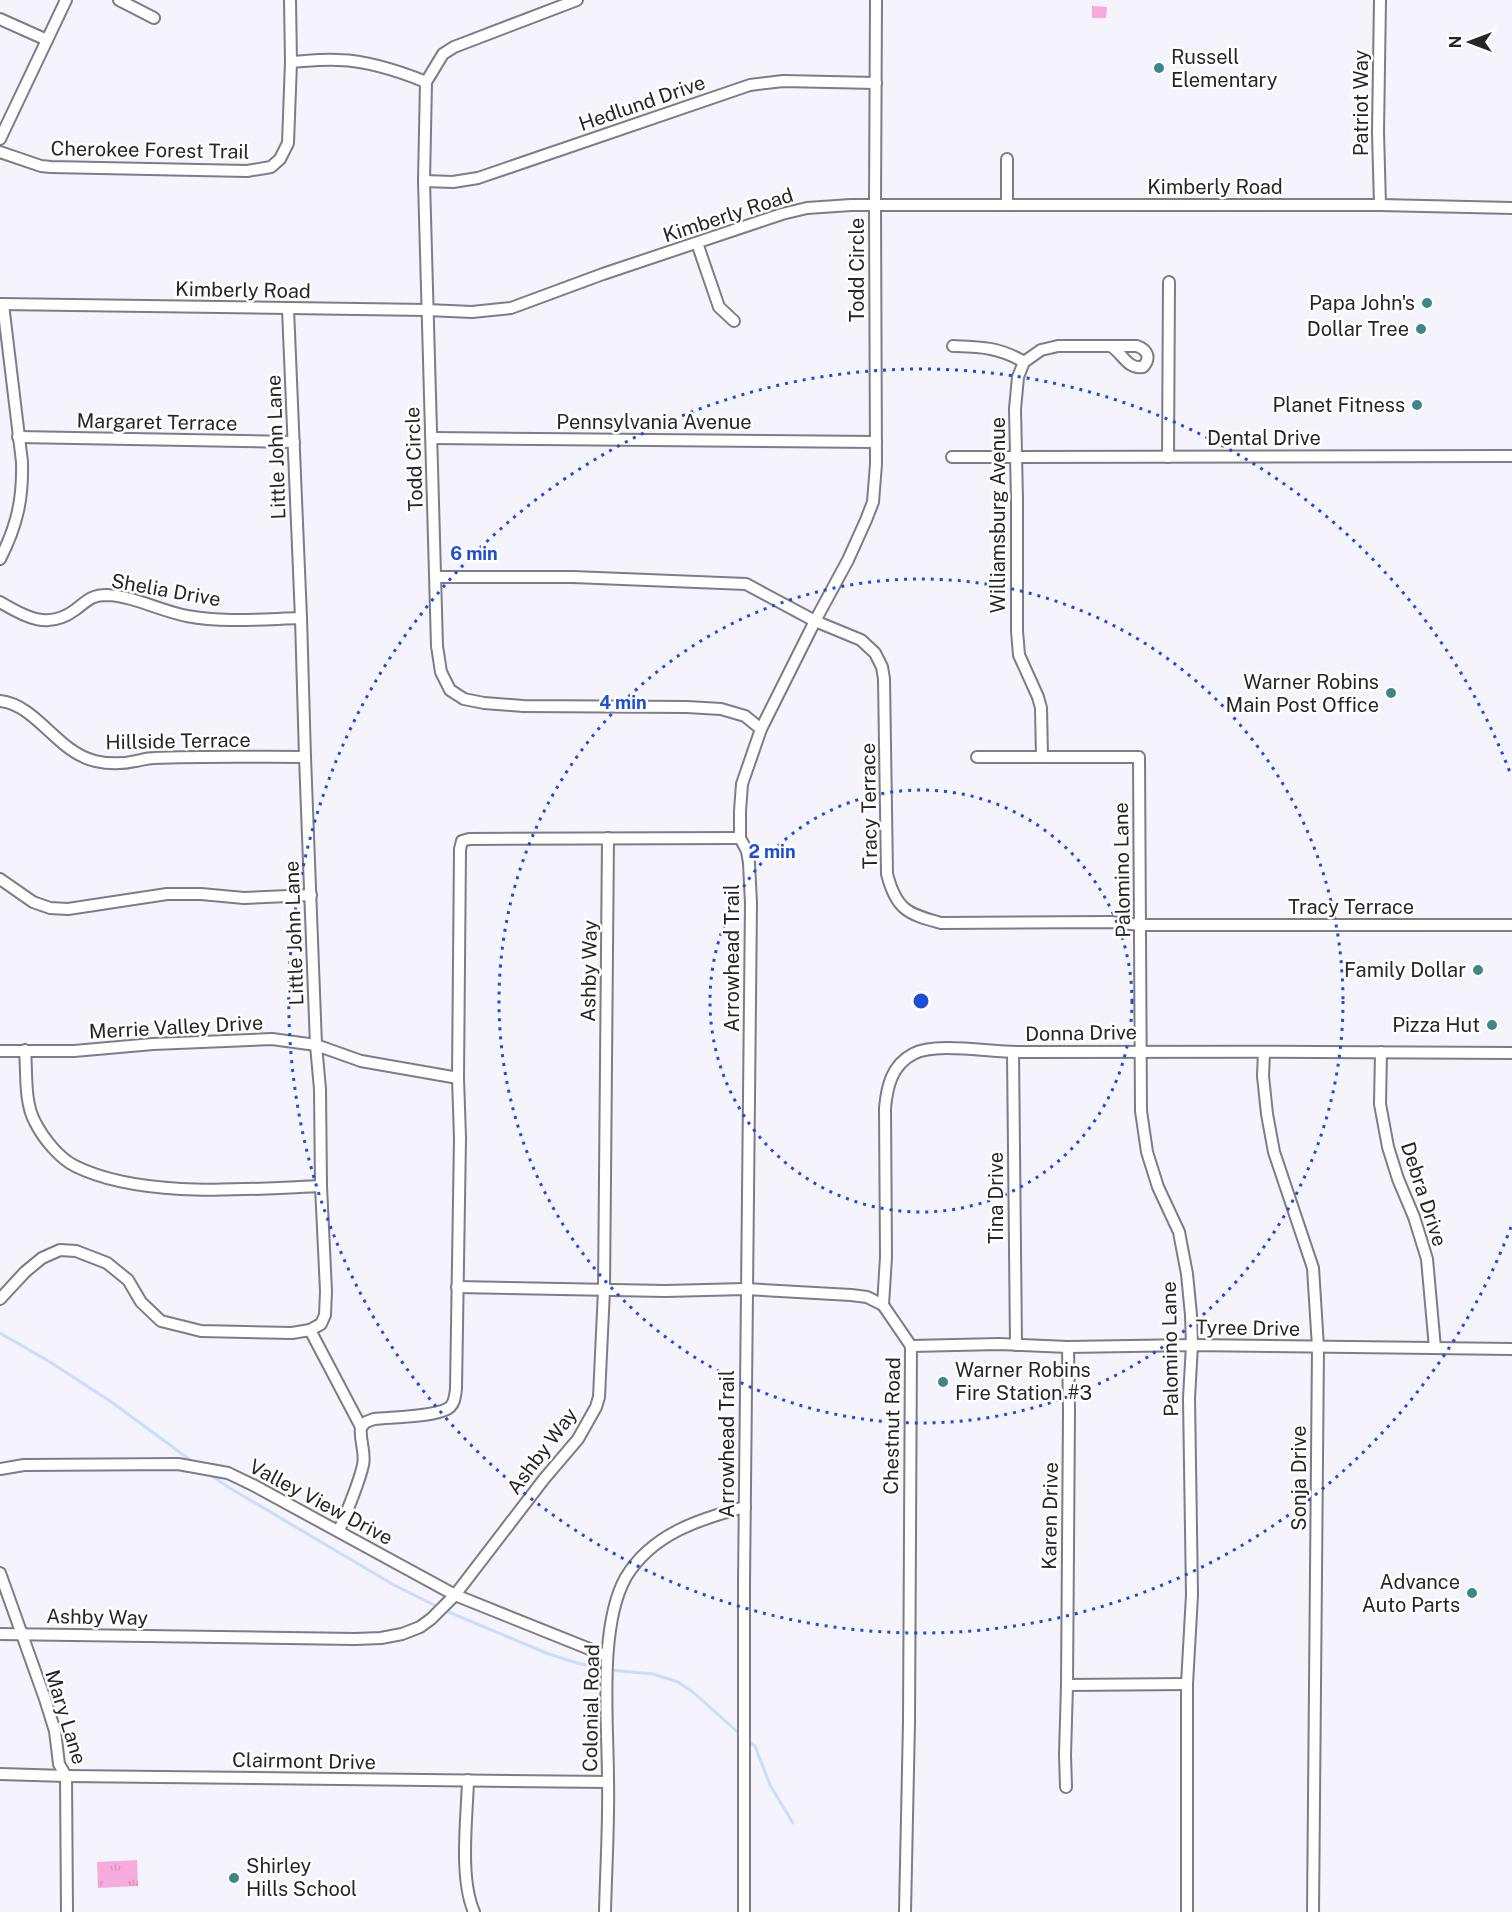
<svg xmlns="http://www.w3.org/2000/svg" width="1512" height="1912" font-family="'Public Sans',sans-serif">
	<style>
		.park { fill: url(#park-tufts) }
		.lines { fill: none; stroke-linecap: round; stroke-linejoin: round }
		.stream { stroke: #c7defe; stroke-width: 3 }
		.minor-casing { stroke: #7e7c84; stroke-width: 14 }
		.minor { stroke: #fff; stroke-width: 10 }
		.ring { fill: none; stroke: #1d4ed8; stroke-width: 3; stroke-dasharray: 3 6 }
		.poi-dot { fill: #3e8786; stroke: #fff; stroke-width: 2 }
		.labels { text-anchor: middle; stroke-width: 5; stroke-linejoin: round; paint-order: stroke }
		.poi-label { font-size: 20px; fill: #262528; stroke: #fff; text-anchor: end }
		.street-label { font-size: 20px; fill: #262528; stroke: #fff }
		.centre { fill: #1d4ed8; stroke: #fff; stroke-width: 3 }
		.ring-label { font-size: 18px; text-anchor: middle; font-weight: bold; fill: #1d4ed8; stroke: #fff; stroke-width: 5; stroke-linejoin: round; paint-order: stroke }
	</style>
	<defs>
		<pattern id="park-tufts" width="24" height="20" patternUnits="userSpaceOnUse" patternTransform="scale(1.5)"><rect width="24" height="20" fill="#f7aadc"/><path d="M3 7l-1-3M5 7V3M7 7l1-3M15 17l-1-3M17 17v-4M19 17l1-3" fill="none" stroke="#d492bd"/></pattern>
	</defs>
	<rect width="100%" height="100%" fill="#f5f3fb"/>
	<g class="park">
		<polygon points="1092,6 1107,7 1106,18 1092,18"/>
		<polygon points="137,1860 138,1886 98,1888 97,1862"/>
	</g>
	<g class="lines">
		<g class="stream">
			<polyline points="0,1333 50,1362 110,1401 193,1462"/>
			<polyline points="208,1473 228,1487 394,1585 438,1607"/>
			<polyline points="444,1610 546,1653 577,1663 603,1669"/>
			<polyline points="610,1670 653,1674 678,1682 694,1693 741,1735"/>
			<polyline points="746,1739 755,1746 770,1785 793,1823"/>
		</g>
		<defs>
			<g id="minor">
				<polyline points="119,0 154,18"/>
				<polyline points="577,0 454,47 443,54 426,82 424,181 437,646 441,672 450,690 464,699 484,703 523,706 687,707 721,709 745,716 761,729"/>
				<polyline points="0,19 47,40"/>
				<path d="M291 62C307 61 323 59 339 60 369 61 399 71 426 82"/>
				<polyline points="0,139 66,0"/>
				<polyline points="0,152 41,166 51,167 247,171 271,167 280,159 288,143 291,62 290,0"/>
				<polyline points="1007,159 1007,205"/>
				<polyline points="424,181 453,182 478,178 750,85 783,81 876,83"/>
				<polyline points="1380,205 1378,132 1380,0"/>
				<polyline points="697,243 719,307 734,321"/>
				<polyline points="0,304 427,310 472,312 511,308 603,274 782,214 807,208 851,205 1380,205 1512,208"/>
				<path d="M953 346C981 347 999 347 1024 362"/>
				<polyline points="18,437 294,442"/>
				<polyline points="432,438 876,442"/>
				<polyline points="952,457 1512,456"/>
				<polyline points="1168,457 1169,282"/>
				<path d="M0 559C17 526 23 499 22 462L3 304"/>
				<path d="M436 577H573L746 584 815 621 861 640 875 653 882 667 884 679 887 874C896 909 907 914 941 923L1111 922 1141 925H1512"/>
				<path d="M0 602C25 617 48 630 75 610 87 601 91 595 107 595 134 596 160 611 187 616 224 623 264 619 301 618"/>
				<path d="M0 701C37 705 57 752 95 761 108 764 123 764 136 761 142 760 147 758 154 758 204 756 254 757 305 757"/>
				<polyline points="977,757 1139,757 1141,1111 1147,1152 1158,1187 1179,1232 1187,1274 1191,1315 1192,1345 1189,1398 1192,1595 1187,1684 1187,1912"/>
				<path d="M1042 757 1041 708 1038 697 1019 655 1017 631V500L1015 409 1018 377 1024 362 1041 350 1058 346H1137C1148 350 1151 358 1143 367 1127 369 1124 355 1112 347"/>
				<polyline points="0,879 33,902 50,908 68,909 167,894 201,894 244,898 311,895"/>
				<path d="M25 1050C27 1073 24 1102 35 1122 43 1138 59 1158 75 1166 141 1199 249 1189 321 1186"/>
				<polyline points="0,1051 74,1051 153,1044 272,1039 316,1045 361,1061 458,1078"/>
				<polyline points="1013,1052 1016,1345"/>
				<polyline points="1264,1052 1263,1076 1267,1114 1274,1152 1313,1268 1318,1347 1313,1912"/>
				<polyline points="1381,1052 1380,1104 1388,1147 1398,1179 1414,1217 1427,1259 1435,1348"/>
				<polyline points="457,1287 665,1291 746,1289 851,1295 867,1297 883,1305 911,1346 909,1722 905,1912"/>
				<polyline points="0,1299 25,1272 42,1258 60,1250 76,1251 107,1263 128,1280 141,1302 161,1321 201,1331 292,1333 310,1330 321,1324 325,1315 326,1291 321,1186 320,1089 316,1045 305,757 301,618 288,309"/>
				<path d="M883 1305 886 1257 885 1108C887 1086 892 1065 913 1054 935 1042 989 1052 1016 1052 1181 1051 1347 1052 1512 1053"/>
				<path d="M310 1330 361 1427C359 1440 366 1452 363 1465 358 1487 347 1510 339 1531"/>
				<polyline points="911,1346 999,1344 1068,1347 1192,1345 1512,1349"/>
				<path d="M361 1427 366 1422 374 1419C391 1417 439 1417 450 1407 455 1402 455 1396 456 1389L460 1138 458 1078 460 849 462 841 469 839 740 838"/>
				<polyline points="0,1469 24,1465 178,1464 228,1473 253,1485 455,1595 607,1656"/>
				<polyline points="0,1573 45,1699 55,1731 59,1764 66,1776 67,1912"/>
				<polyline points="0,1634 355,1639 381,1638 402,1634 420,1627 431,1619 455,1595 544,1479 578,1439 596,1407 599,1397 604,1290 608,838"/>
				<polyline points="1067,1685 1187,1684"/>
				<polyline points="0,1774 66,1776 608,1782"/>
				<path d="M468 1780C467 1818 459 1878 474 1912"/>
				<polyline points="1066,1787 1065,1755 1067,1685 1069,1411 1068,1347"/>
				<path d="M605 1912C606 1868 609 1824 608 1780 608 1723 598 1626 626 1577 652 1534 699 1519 745 1507"/>
				<polyline points="744,1912 744,1584 751,903 749,863 747,851 740,838 740,811 742,784 761,729 815,621 848,560 866,520 873,502 876,464 875,205 876,0"/>
			</g>
		</defs>
		<use href="#minor" class="minor-casing"/>
		<use href="#minor" class="minor"/>
	</g>
	<g class="ring">
		<circle cx="921" cy="1001" r="211"/>
		<circle cx="921" cy="1001" r="422"/>
		<path d="M1511 1227A632 632 0 1 1 1511 775"/>
	</g>
	<g class="poi-dot">
		<circle cx="1159" cy="68" r="6"/>
		<circle cx="1427" cy="303" r="6"/>
		<circle cx="1421" cy="329" r="6"/>
		<circle cx="1417" cy="405" r="6"/>
		<circle cx="1391" cy="693" r="6"/>
		<circle cx="1478" cy="970" r="6"/>
		<circle cx="1492" cy="1025" r="6"/>
		<circle cx="943" cy="1382" r="6"/>
		<circle cx="1472" cy="1593" r="6"/>
		<circle cx="234" cy="1878" r="6"/>
	</g>
	<g class="labels">
		<g class="poi-label">
			<text x="1171" y="64" text-anchor="start">Russell<tspan x="1171" dy="23">Elementary</tspan></text>
			<text x="1415" y="310">Papa John's</text>
			<text x="1409" y="336">Dollar Tree</text>
			<text x="1405" y="412">Planet Fitness</text>
			<text x="1379" y="689">Warner Robins<tspan x="1379" dy="23">Main Post Office</tspan></text>
			<text x="1466" y="977">Family Dollar</text>
			<text x="1480" y="1032">Pizza Hut</text>
			<text x="955" y="1377" text-anchor="start">Warner Robins<tspan x="955" dy="23">Fire Station #3</tspan></text>
			<text x="1460" y="1589">Advance<tspan x="1460" dy="23">Auto Parts</tspan></text>
			<text x="246" y="1873" text-anchor="start">Shirley<tspan x="246" dy="23">Hills School</tspan></text>
		</g>
		<g class="street-label">
			<text transform="translate(642 103) rotate(-19)" y="7">Hedlund Drive</text>
			<text transform="translate(1361 103) rotate(-90)" y="7">Patriot Way</text>
			<text transform="translate(150 150) rotate(1)" y="7">Cherokee Forest Trail</text>
			<text x="1215" y="194">Kimberly Road</text>
			<text transform="translate(728 215) rotate(-18)" y="7">Kimberly Road</text>
			<text transform="translate(857 270) rotate(-90)" y="7">Todd Circle</text>
			<text transform="translate(243 290) rotate(1)" y="7">Kimberly Road</text>
			<text transform="translate(157 422) rotate(1)" y="7">Margaret Terrace</text>
			<text x="654" y="429">Pennsylvania Avenue</text>
			<text x="1264" y="445">Dental Drive</text>
			<text transform="translate(276 447) rotate(-92)" y="7">Little John Lane</text>
			<text transform="translate(414 459) rotate(-92)" y="7">Todd Circle</text>
			<text transform="translate(998 515) rotate(-90)" y="7">Williamsburg Avenue</text>
			<text transform="translate(166 590) rotate(10)" y="7">Shelia Drive</text>
			<text transform="translate(178 741) rotate(-1)" y="7">Hillside Terrace</text>
			<text transform="translate(869 806) rotate(-91)" y="7">Tracy Terrace</text>
			<text transform="translate(1122 870) rotate(-91)" y="7">Palomino Lane</text>
			<text x="1351" y="914">Tracy Terrace</text>
			<text transform="translate(294 933) rotate(-92)" y="7">Little John Lane</text>
			<text transform="translate(732 958) rotate(-90)" y="7">Arrowhead Trail</text>
			<text transform="translate(589 971) rotate(-89)" y="7">Ashby Way</text>
			<text transform="translate(176 1027) rotate(-3)" y="7">Merrie Valley Drive</text>
			<text transform="translate(1081 1033) rotate(-1)" y="7">Donna Drive</text>
			<text transform="translate(1424 1194) rotate(72)" y="7">Debra Drive</text>
			<text transform="translate(996 1198) rotate(-90)" y="7">Tina Drive</text>
			<text transform="translate(1248 1328) rotate(1)" y="7">Tyree Drive</text>
			<text transform="translate(1170 1349) rotate(-91)" y="7">Palomino Lane</text>
			<text transform="translate(892 1426) rotate(-89)" y="7">Chestnut Road</text>
			<text transform="translate(727 1444) rotate(-90)" y="7">Arrowhead Trail</text>
			<text transform="translate(542 1451) rotate(-53)" y="7">Ashby Way</text>
			<text transform="translate(1299 1478) rotate(-90)" y="7">Sonja Drive</text>
			<text transform="translate(321 1502) rotate(28)" y="7">Valley View Drive</text>
			<text transform="translate(1050 1516) rotate(-89)" y="7">Karen Drive</text>
			<text transform="translate(97 1617) rotate(1)" y="7">Ashby Way</text>
			<text transform="translate(591 1708) rotate(-89)" y="7">Colonial Road</text>
			<text transform="translate(66 1717) rotate(73)" y="7">Mary Lane</text>
			<text transform="translate(304 1761) rotate(1)" y="7">Clairmont Drive</text>
		</g>
	</g>
	<circle cx="921" cy="1001" r="9" class="centre"/>
	<g class="ring-label">
		<text x="474" y="560">6 min</text>
		<text x="623" y="709">4 min</text>
		<text x="772" y="858">2 min</text>
	</g>
	<g transform="translate(1470 42) rotate(270)" stroke="#ffffff" stroke-width="4.5" paint-order="stroke">
	<path d="M0-4.5L10 22L0 15L-10 22Z" fill="#262528"/>
	<text y="-9" font-size="16" font-weight="bold" text-anchor="middle" fill="#262528">N</text>
	</g>
</svg>
